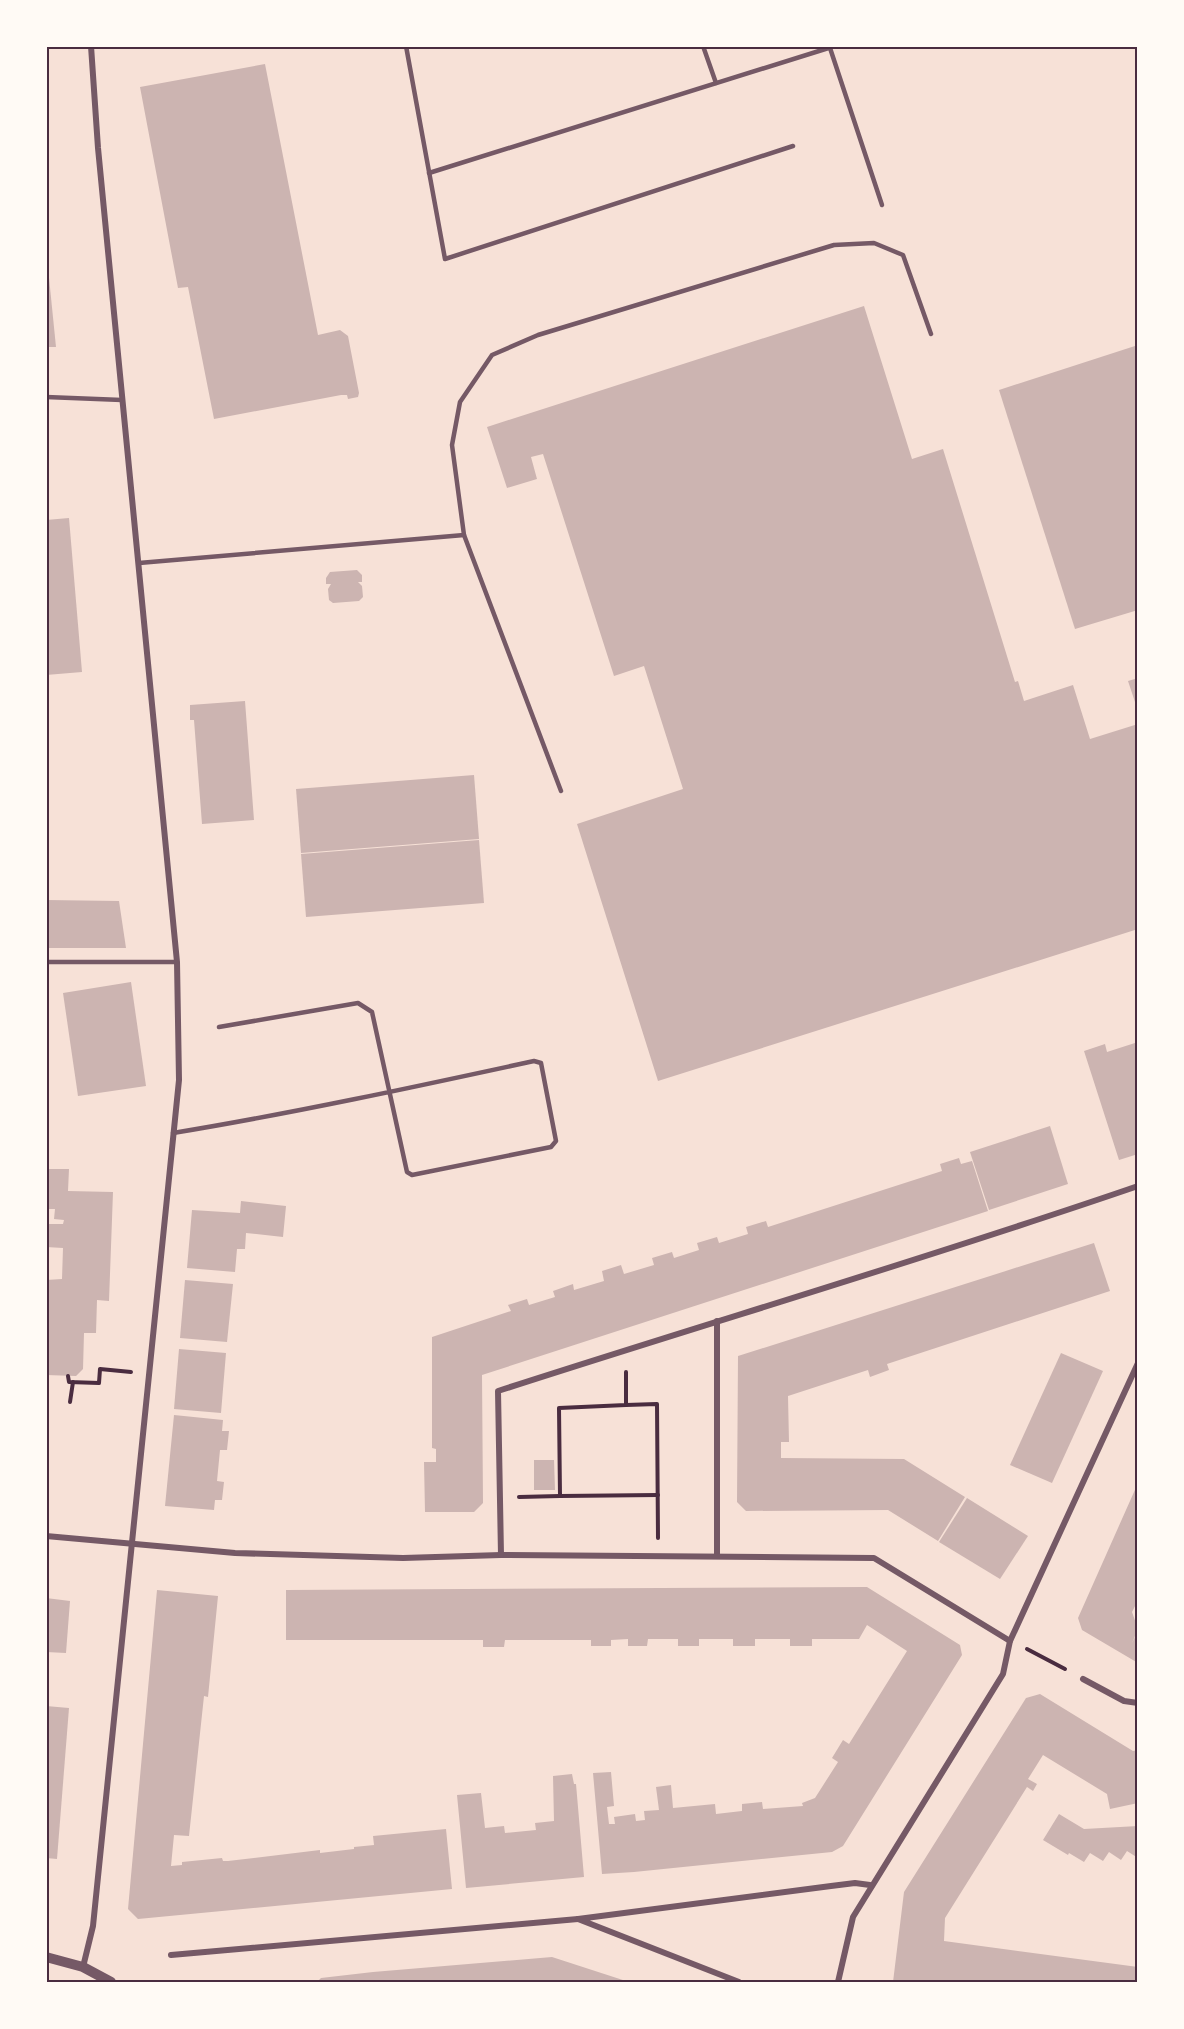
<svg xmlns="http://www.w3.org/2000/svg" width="1184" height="2029" font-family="'DM Sans',sans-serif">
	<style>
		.building { fill: #ccb4b1 }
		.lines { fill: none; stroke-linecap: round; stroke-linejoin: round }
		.path { stroke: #4a2c40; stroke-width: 4 }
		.service { stroke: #755966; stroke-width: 4.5 }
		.minor { stroke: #755966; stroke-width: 6 }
		.tertiary { stroke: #755966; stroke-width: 10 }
		.neatline { fill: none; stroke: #4a2c40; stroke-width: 2 }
	</style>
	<rect width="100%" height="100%" fill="#f7e1d7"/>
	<g class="building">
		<polygon points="265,64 318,335 340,330 348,336 359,393 358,397 348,399 347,395 341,395 214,419 188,287 178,288 140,87"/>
		<polygon points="46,248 56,347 46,347"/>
		<polygon points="864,306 912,459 943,449 1015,682 1018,681 1024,701 1073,685 1090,739 1138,724 1138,929 658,1081 577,824 683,789 644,666 614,676 543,454 531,457 537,479 507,488 487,427"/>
		<polygon points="1138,345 1138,610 1075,629 999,390"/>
		<polygon points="69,518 82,672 46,675 46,520"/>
		<polygon points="357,570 362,575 362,582 358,582 362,586 363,597 359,601 333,603 329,600 328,589 331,584 326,584 326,578 330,572"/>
		<polygon points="1138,678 1138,708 1137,708 1128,681"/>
		<polygon points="245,701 254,820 202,824 194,720 190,720 190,705"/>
		<polygon points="474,775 479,839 301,853 296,789"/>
		<polygon points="479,840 484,903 306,917 301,854"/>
		<polygon points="46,900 119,901 126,948 46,948"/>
		<polygon points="131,982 146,1086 78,1096 63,993"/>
		<polygon points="1138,1042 1138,1154 1119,1160 1084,1051 1105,1044 1107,1052"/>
		<polygon points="1050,1126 1068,1184 989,1210 970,1152"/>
		<polygon points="959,1158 961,1164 972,1161 988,1211 482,1375 483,1503 474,1512 425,1512 424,1462 436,1462 436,1449 432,1448 432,1337 511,1311 508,1305 527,1299 529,1305 555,1297 553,1291 573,1284 574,1290 604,1281 602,1271 621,1265 624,1274 654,1265 652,1258 672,1252 674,1258 699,1250 697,1243 717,1237 719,1243 748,1234 746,1227 766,1221 768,1227 942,1171 940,1164"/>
		<polygon points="46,1169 69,1169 68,1191 113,1192 109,1301 97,1300 96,1333 84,1333 83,1369 76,1376 46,1375 46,1280 62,1279 63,1248 46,1247 46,1224 63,1224 64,1220 54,1219 55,1209 46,1209"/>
		<polygon points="241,1201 286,1206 283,1237 246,1233 245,1249 237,1249 235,1272 187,1268 192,1210 240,1213"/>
		<polygon points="1094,1243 1110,1291 887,1364 889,1370 870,1377 868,1370 788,1396 789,1442 781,1442 781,1458 904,1459 965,1497 938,1541 888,1510 746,1511 737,1502 738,1356"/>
		<polygon points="185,1280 233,1284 227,1342 180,1338"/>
		<polygon points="179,1349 226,1353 221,1413 174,1409"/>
		<polygon points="1061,1353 1103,1371 1052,1483 1010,1465"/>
		<polygon points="174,1415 223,1420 222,1431 229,1431 227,1450 220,1450 217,1481 224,1482 222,1500 215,1500 214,1510 165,1506"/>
		<polygon points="534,1460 554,1460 555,1490 534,1490"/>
		<polygon points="1138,1483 1138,1600 1132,1612 1138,1629 1132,1643 1138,1631 1138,1663 1082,1630 1078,1618"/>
		<polygon points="967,1498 1028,1536 1000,1579 939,1542"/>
		<polygon points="867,1587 960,1645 962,1655 843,1846 832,1852 634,1872 602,1874 593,1773 611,1772 614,1806 607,1807 609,1824 615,1824 614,1817 635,1814 636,1821 645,1820 644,1811 659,1810 656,1787 671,1785 673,1808 715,1804 716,1814 742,1811 742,1804 762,1802 763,1809 803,1806 802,1803 815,1798 838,1762 832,1758 843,1740 849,1744 907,1651 867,1625 859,1639 812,1639 812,1646 790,1646 790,1639 755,1639 755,1646 733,1646 733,1639 699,1639 699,1646 678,1646 678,1639 648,1639 647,1646 628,1646 628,1639 611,1640 611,1646 591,1646 591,1640 505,1640 504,1647 483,1647 483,1640 286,1640 286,1590"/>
		<polygon points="157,1590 218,1596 208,1697 204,1696 189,1836 174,1835 171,1866 182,1865 182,1862 222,1858 223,1861 228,1861 320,1850 320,1853 354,1849 354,1847 374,1845 373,1836 446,1829 452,1889 138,1919 128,1909"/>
		<polygon points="46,1598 70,1601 66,1653 46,1652"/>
		<polygon points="1040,1694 1133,1751 1138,1750 1138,1803 1110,1809 1107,1794 1043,1755 1028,1779 1037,1784 1033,1791 1027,1787 945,1918 944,1941 1138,1967 1138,1982 893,1982 904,1892 1026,1698"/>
		<polygon points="46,1706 69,1708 57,1859 46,1858"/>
		<polygon points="572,1774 574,1784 576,1784 584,1877 466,1888 457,1795 481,1793 485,1828 504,1826 505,1833 536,1830 535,1823 554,1821 553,1776"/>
		<polygon points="1059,1814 1084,1829 1138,1826 1138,1858 1127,1851 1121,1860 1109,1852 1103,1861 1090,1853 1084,1862 1069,1853 1068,1855 1043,1840"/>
		<polygon points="552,1957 629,1982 317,1982 321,1978 373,1972"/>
	</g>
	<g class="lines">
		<g class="path">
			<polyline points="626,1372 626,1405 559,1408 560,1496 658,1495"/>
			<polyline points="68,1376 69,1382 99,1383 100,1369 131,1372"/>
			<polyline points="70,1402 73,1382"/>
			<polyline points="626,1405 657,1404 658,1538"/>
			<polyline points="519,1497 560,1496"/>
			<polyline points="1027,1649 1065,1669"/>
		</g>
		<g class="service">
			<polyline points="406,46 445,259 793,146"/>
			<polyline points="703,46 716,83"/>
			<polyline points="830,48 882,205"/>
			<polyline points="429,173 835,46"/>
			<polyline points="46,397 122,400"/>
			<polyline points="464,535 561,791"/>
			<polyline points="139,563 464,535 452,445 460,402 492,355 538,335 834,245 874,243 903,255 931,334"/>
			<polyline points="46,962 177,962"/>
			<path d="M173 1133C294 1113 414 1087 534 1061L541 1063 556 1141 551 1147 412 1175 407 1172 372 1012 358 1003 219 1027"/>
		</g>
		<g class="minor">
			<polyline points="717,1321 717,1556"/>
			<polyline points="46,1536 235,1553 403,1558 501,1555 874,1558 1010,1641"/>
			<path d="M501 1555 498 1391C711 1322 926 1259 1138 1186"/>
			<polyline points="1083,1679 1124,1701 1138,1703"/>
			<polyline points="171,1955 578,1919"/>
			<polyline points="83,1967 93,1926 179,1080 177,962 98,148 91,46"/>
			<polyline points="739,1982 578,1919 831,1886 855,1883 870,1885"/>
			<polyline points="838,1982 853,1917 1003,1674 1010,1641 1138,1363"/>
		</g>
		<polyline class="tertiary" points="46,1957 83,1967 111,1982"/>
	</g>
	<rect width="1184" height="2029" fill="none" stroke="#fffaf5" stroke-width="96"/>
	<rect x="48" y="48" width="1088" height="1933" class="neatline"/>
</svg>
